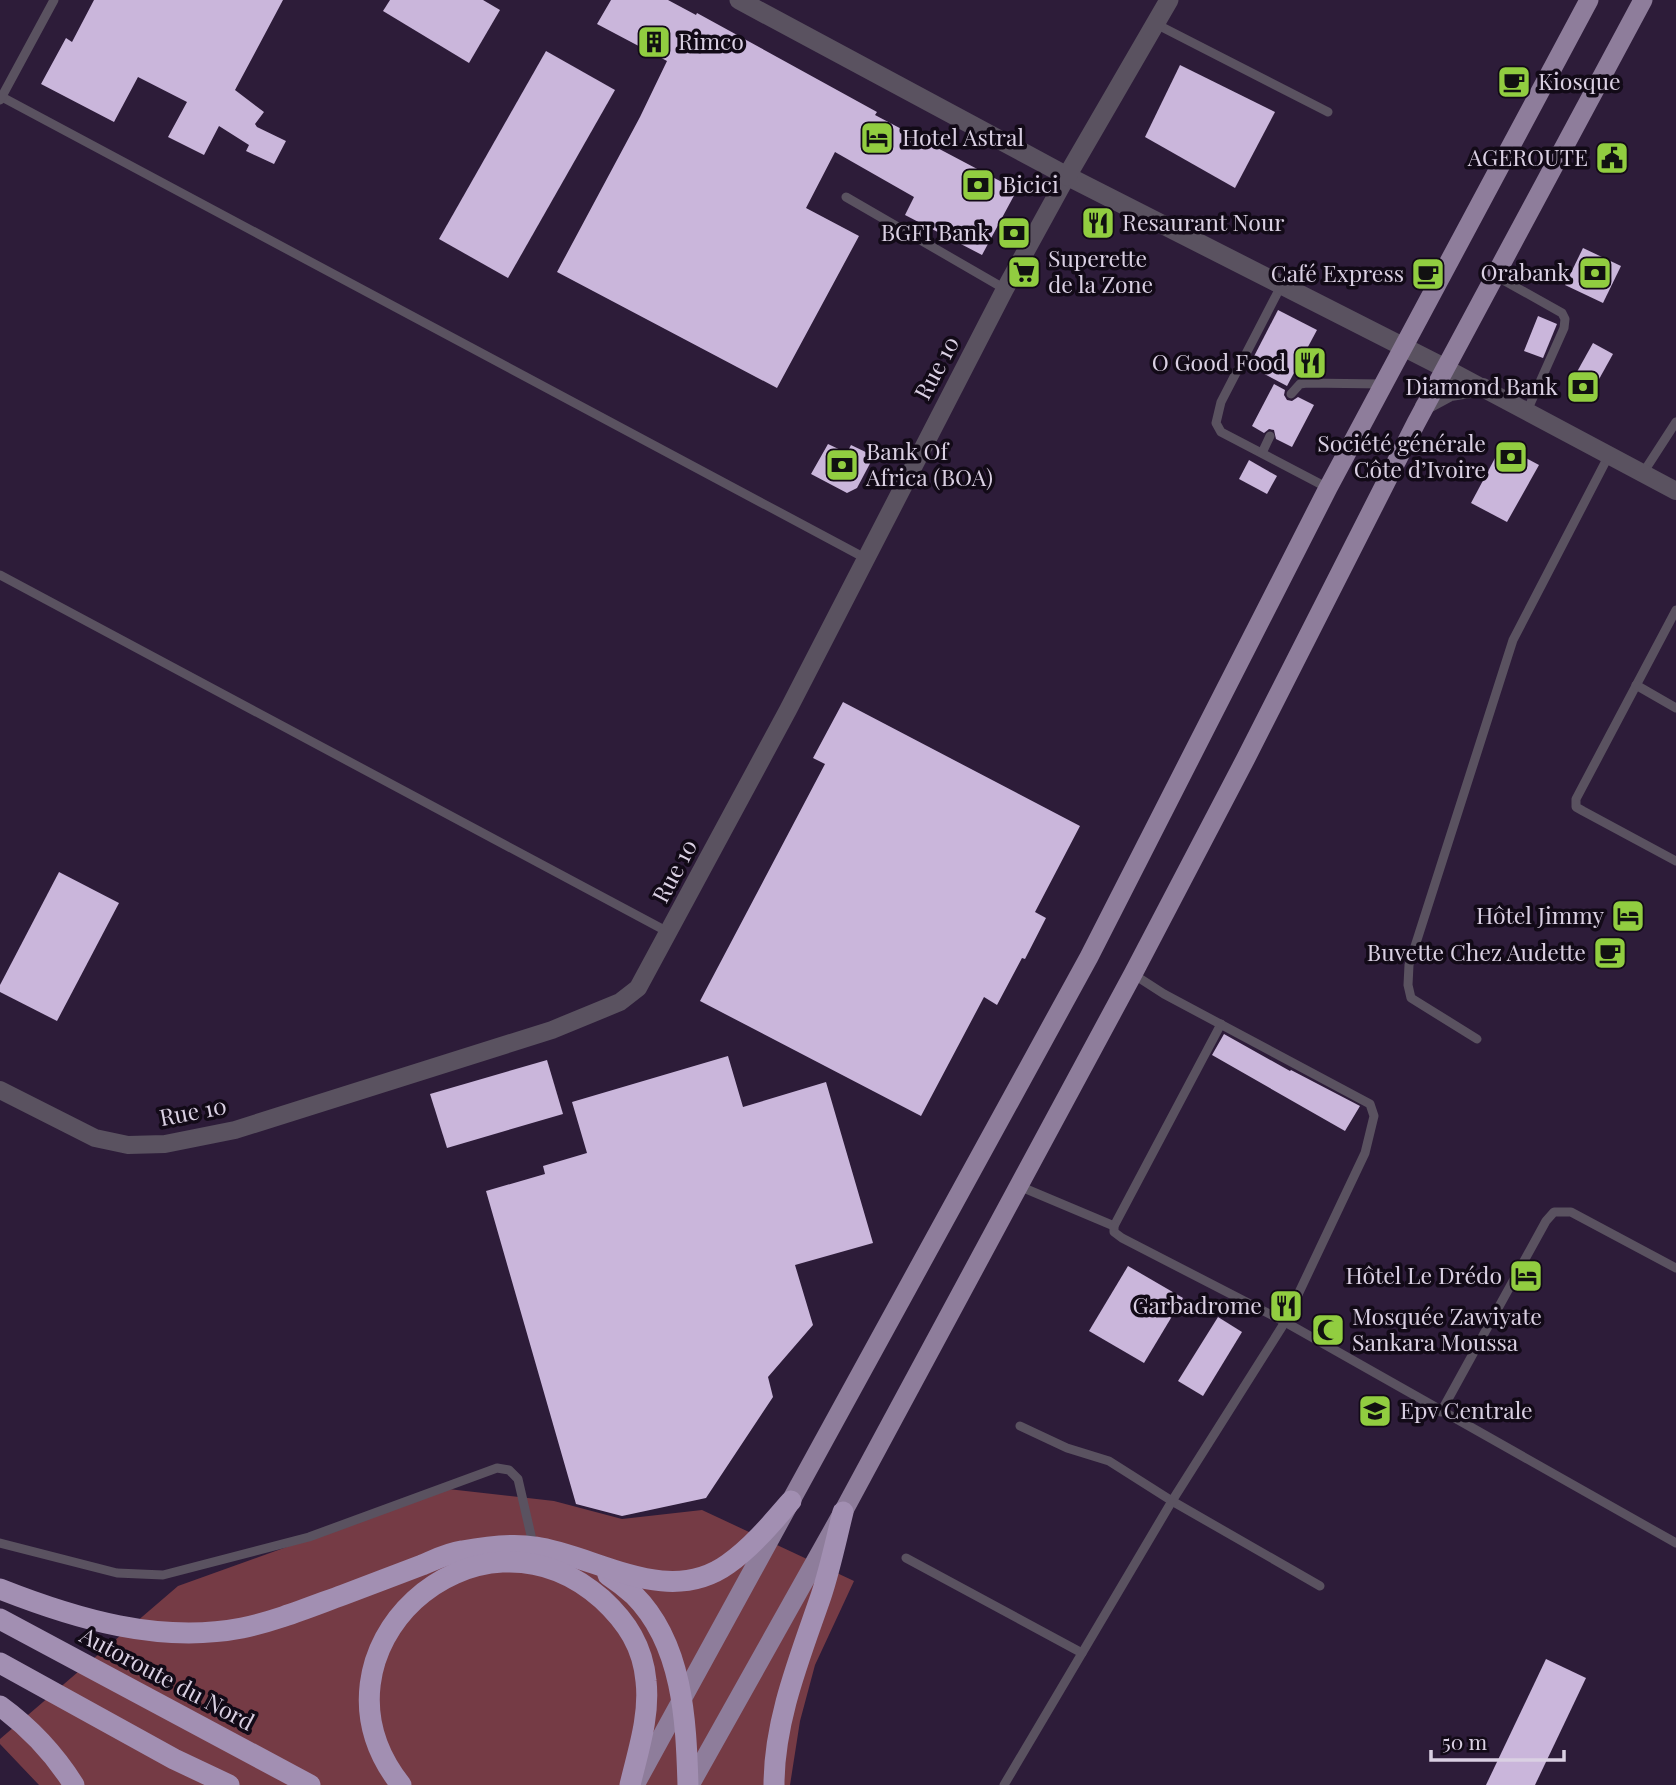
<svg xmlns="http://www.w3.org/2000/svg" width="1676" height="1785" font-family="'Playfair Display',serif">
	<style>
		.forest { fill: #753b45 }
		.building { fill: #cab6db }
		.lines { fill: none; stroke-linecap: round; stroke-linejoin: round }
		.service { stroke: #5a5260; stroke-width: 9 }
		.minor { stroke: #5a5260; stroke-width: 18 }
		.tertiary { stroke: #5a5260; stroke-width: 19 }
		.primary { stroke: #8e7d9b; stroke-width: 19 }
		.motorway { stroke: #a28fb2; stroke-width: 21 }
		.labels { text-anchor: middle; stroke-width: 7; stroke-linejoin: round; paint-order: stroke }
		.poi-label { font-size: 23px; fill: #dad0e3; stroke: #120a17; text-anchor: end }
		.street-label { font-size: 23px; fill: #dad0e3; stroke: #120a17 }
	</style>
	<rect width="100%" height="100%" fill="#2d1c39"/>
	<polygon class="forest" points="448,1489 554,1501 622,1519 702,1510 854,1581 815,1665 800,1721 790,1785 39,1785 0,1744 0,1739 178,1586"/>
	<g class="building">
		<polygon points="94,0 283,0 235,90 264,112 255,124 257,127 286,141 274,164 246,151 249,145 219,126 204,155 168,137 187,102 138,77 114,122 41,84 66,38 72,42"/>
		<polygon points="390,0 483,0 500,10 469,63 383,11"/>
		<polygon points="611,0 668,0 696,15 697,13 877,112 875,115 1017,190 982,255 905,215 914,197 835,152 806,208 859,236 777,388 557,272 640,117 667,61 597,24"/>
		<polygon points="546,51 615,90 508,278 439,239"/>
		<polygon points="1180,65 1275,112 1235,188 1145,137"/>
		<polygon points="1583,248 1621,266 1603,303 1565,285"/>
		<polygon points="1278,310 1317,330 1287,386 1249,366"/>
		<polygon points="1538,316 1557,324 1543,358 1524,351"/>
		<polygon points="1593,343 1613,354 1588,399 1568,388"/>
		<polygon points="1274,384 1285,390 1284,395 1287,400 1292,401 1298,397 1314,405 1292,447 1276,439 1274,430 1269,429 1264,433 1252,426"/>
		<polygon points="828,444 847,453 851,445 874,456 857,488 847,493 811,474"/>
		<polygon points="1502,445 1539,465 1507,522 1471,503"/>
		<polygon points="1249,460 1277,476 1267,494 1239,479"/>
		<polygon points="843,702 1080,826 1035,912 1046,918 1025,959 1022,958 997,1005 984,997 921,1116 700,1001 825,764 813,758"/>
		<polygon points="59,872 119,903 57,1021 0,992 0,985"/>
		<polygon points="1224,1034 1290,1071 1291,1070 1360,1106 1345,1131 1212,1055"/>
		<polygon points="728,1056 743,1107 826,1082 873,1243 795,1265 813,1325 768,1377 773,1397 706,1498 622,1516 576,1504 486,1191 545,1174 543,1166 587,1153 572,1102"/>
		<polygon points="547,1060 563,1114 447,1148 430,1094"/>
		<polygon points="1128,1266 1183,1298 1144,1363 1089,1331"/>
		<polygon points="1218,1317 1242,1332 1203,1396 1178,1381"/>
		<polygon points="1546,1659 1586,1678 1535,1785 1486,1785"/>
	</g>
	<g class="lines">
		<g class="service">
			<polyline points="1156,24 1328,112"/>
			<polyline points="0,96 865,558"/>
			<polyline points="0,100 54,0"/>
			<polyline points="846,197 1005,289"/>
			<polyline points="1496,276 1562,313 1565,319 1564,328 1527,411"/>
			<polyline points="1282,284 1221,402 1216,423 1221,432 1328,488"/>
			<polyline points="1291,394 1300,384 1307,383 1383,384"/>
			<polyline points="1262,453 1270,436"/>
			<polyline points="1643,473 1676,422"/>
			<polyline points="0,575 668,932"/>
			<polyline points="1676,610 1576,799 1576,807 1583,811 1676,861"/>
			<polyline points="1636,685 1676,708"/>
			<polyline points="1221,1024 1114,1226 1114,1232 1122,1238 1285,1322 1676,1543"/>
			<polyline points="1477,1039 1411,998 1408,985 1409,965 1513,640 1609,455"/>
			<polyline points="1019,1186 1114,1226"/>
			<polyline points="1441,1412 1546,1221 1554,1212 1571,1212 1676,1268"/>
			<polyline points="1020,1426 1067,1448 1109,1461 1172,1501 1320,1586"/>
			<polyline points="0,1543 117,1573 163,1575 309,1537 497,1468 509,1470 518,1479 533,1544"/>
			<polyline points="906,1558 1082,1653"/>
			<polyline points="1004,1785 1172,1501 1285,1322 1365,1153 1374,1116 1370,1104 1164,994 1133,974"/>
		</g>
		<g class="minor">
			<polyline points="1445,368 1676,491"/>
			<polyline points="1424,406 1450,392 1483,387"/>
			<polyline points="0,1090 95,1138 128,1145 165,1144 235,1130 552,1030 620,1002 638,988 788,710 1005,289 1067,176"/>
		</g>
		<g class="tertiary">
			<polyline points="739,0 1067,176 1445,368"/>
			<polyline points="1067,176 1169,0"/>
		</g>
		<g class="primary">
			<polyline points="635,1785 1089,957 1328,488 1589,0"/>
			<polyline points="690,1785 843,1512 1133,974 1246,758 1416,423 1643,0"/>
		</g>
		<g class="motorway">
			<path d="M608 1575C617 1581 626 1588 634 1595 683 1644 686 1720 688 1785"/>
			<path d="M0 1589C76 1619 160 1644 242 1628 276 1621 310 1607 343 1595 369 1585 396 1575 422 1565 434 1560 448 1553 462 1551 484 1547 512 1543 535 1547 597 1556 667 1608 728 1564 752 1547 772 1523 791 1501"/>
			<polyline points="0,1619 310,1785"/>
			<polyline points="0,1663 174,1759 229,1785"/>
			<path d="M0 1706C29 1727 55 1755 74 1785"/>
			<path d="M401 1785C296 1652 475 1487 602 1599 627 1622 643 1647 646 1681 650 1716 638 1751 630 1785"/>
			<path d="M774 1785C774 1720 800 1657 821 1596 830 1569 836 1540 843 1512"/>
		</g>
	</g>
	<defs>
		<symbol id="building-square" viewBox="-11 -11 22 22"><rect x="-9" y="-9" width="18" height="18" rx="4" fill="#91cd40" stroke="#120a17"/><path d="M-4-6H4V6H1V3H-1V6H-4ZM-2.5-4.3h1.7v1.8h-1.7ZM.8-4.3h1.7v1.8H.8ZM-2.5-1h1.7V.8h-1.7ZM.8-1h1.7V.8H.8Z" fill="#111"/></symbol>
		<symbol id="cafe-square" viewBox="-11 -11 22 22"><rect x="-9" y="-9" width="18" height="18" rx="4" fill="#91cd40" stroke="#120a17"/><path d="M-5.5-4.5H6V0H3Q3 3.5 0 3.5H-2.5Q-5.5 3.5-5.5 0ZM3-3.2v2h1.7v-2ZM-6 4.5H4V6H-6Z" fill="#111"/></symbol>
		<symbol id="hotel-square" viewBox="-11 -11 22 22"><rect x="-9" y="-9" width="18" height="18" rx="4" fill="#91cd40" stroke="#120a17"/><path d="M-6-4.5h1.5V1H6V5H4.5V3h-9V5H-6ZM-4 0a1.8 1.8 0 1 1 3.6 0ZM.5 0V-2.5h3Q6-2.5 6 0Z" fill="#111"/></symbol>
		<symbol id="civic-square" viewBox="-11 -11 22 22"><rect x="-9" y="-9" width="18" height="18" rx="4" fill="#91cd40" stroke="#120a17"/><path d="M-.6-6.5H3V-4.5H.6V-3L4-1V1h2V6H-6V1h2V-1L-.6-3ZM-1.2 2.5V6h2.4V2.5Z" fill="#111"/></symbol>
		<symbol id="bank-square" viewBox="-11 -11 22 22"><rect x="-9" y="-9" width="18" height="18" rx="4" fill="#91cd40" stroke="#120a17"/><path d="M-6-4H6V4H-6ZM0-2.3a2.3 2.3 0 1 0 0 4.6a2.3 2.3 0 1 0 0-4.6Z" fill="#111"/></symbol>
		<symbol id="restaurant-square" viewBox="-11 -11 22 22"><rect x="-9" y="-9" width="18" height="18" rx="4" fill="#91cd40" stroke="#120a17"/><path d="M-5-6h1v4h1v-4h1v4h1v-4h1v5L-1.5 .5V6h-2V.5L-5-1ZM5-6V6H3V1.5H1.5Q1.5-4 5-6Z" fill="#111"/></symbol>
		<symbol id="supermarket-square" viewBox="-11 -11 22 22"><rect x="-9" y="-9" width="18" height="18" rx="4" fill="#91cd40" stroke="#120a17"/><path d="M-6-5.5h2.5l.6 2H6L4.5 2H-2.5L-4.4-4H-6ZM-1.5 3.2a1.3 1.3 0 1 0 .1 0ZM3 3.2a1.3 1.3 0 1 0 .1 0Z" fill="#111"/></symbol>
		<symbol id="mosque-square" viewBox="-11 -11 22 22"><rect x="-9" y="-9" width="18" height="18" rx="4" fill="#91cd40" stroke="#120a17"/><path d="M3.5-4.9A6 6 0 1 0 3.5 4.9A5 5 0 1 1 3.5-4.9Z" fill="#111"/></symbol>
		<symbol id="school-square" viewBox="-11 -11 22 22"><rect x="-9" y="-9" width="18" height="18" rx="4" fill="#91cd40" stroke="#120a17"/><path d="M0-5L7-2L0 1L-7-2ZM-4 1L0 2.5L4 1V4Q0 6-4 4Z" fill="#111"/></symbol>
	</defs>
	<g fill-rule="evenodd">
		<use href="#building-square" x="635" y="23" width="38" height="38"/>
		<use href="#cafe-square" x="1495" y="63" width="38" height="38"/>
		<use href="#hotel-square" x="858" y="119" width="38" height="38"/>
		<use href="#civic-square" x="1593" y="139" width="38" height="38"/>
		<use href="#bank-square" x="959" y="166" width="38" height="38"/>
		<use href="#restaurant-square" x="1079" y="204" width="38" height="38"/>
		<use href="#bank-square" x="995" y="214" width="38" height="38"/>
		<use href="#supermarket-square" x="1005" y="253" width="38" height="38"/>
		<use href="#bank-square" x="1576" y="254" width="38" height="38"/>
		<use href="#cafe-square" x="1409" y="255" width="38" height="38"/>
		<use href="#restaurant-square" x="1291" y="344" width="38" height="38"/>
		<use href="#bank-square" x="1564" y="368" width="38" height="38"/>
		<use href="#bank-square" x="1492" y="438" width="38" height="38"/>
		<use href="#bank-square" x="823" y="446" width="38" height="38"/>
		<use href="#hotel-square" x="1609" y="897" width="38" height="38"/>
		<use href="#cafe-square" x="1591" y="934" width="38" height="38"/>
		<use href="#hotel-square" x="1507" y="1257" width="38" height="38"/>
		<use href="#restaurant-square" x="1267" y="1287" width="38" height="38"/>
		<use href="#mosque-square" x="1309" y="1311" width="38" height="38"/>
		<use href="#school-square" x="1356" y="1392" width="38" height="38"/>
	</g>
	<g class="labels">
		<g class="poi-label">
			<text x="678" y="50" text-anchor="start">Rimco</text>
			<text x="1538" y="90" text-anchor="start">Kiosque</text>
			<text x="902" y="146" text-anchor="start">Hotel Astral</text>
			<text x="1588" y="166">AGEROUTE</text>
			<text x="1002" y="193" text-anchor="start">Bicici</text>
			<text x="1122" y="231" text-anchor="start">Resaurant Nour</text>
			<text x="990" y="241">BGFI Bank</text>
			<text x="1048" y="267" text-anchor="start">Superette<tspan x="1048" dy="26">de la Zone</tspan></text>
			<text x="1570" y="281">Orabank</text>
			<text x="1404" y="282">Café Express</text>
			<text x="1286" y="371">O Good Food</text>
			<text x="1558" y="395">Diamond Bank</text>
			<text x="1486" y="452">Société générale<tspan x="1486" dy="26">Côte d’Ivoire</tspan></text>
			<text x="866" y="460" text-anchor="start">Bank Of<tspan x="866" dy="26">Africa (BOA)</tspan></text>
			<text x="1604" y="924">Hôtel Jimmy</text>
			<text x="1586" y="961">Buvette Chez Audette</text>
			<text x="1502" y="1284">Hôtel Le Drédo</text>
			<text x="1262" y="1314">Garbadrome</text>
			<text x="1352" y="1325" text-anchor="start">Mosquée Zawiyate<tspan x="1352" dy="26">Sankara Moussa</tspan></text>
			<text x="1400" y="1419" text-anchor="start">Epv Centrale</text>
		</g>
		<g class="street-label">
			<text transform="translate(937 368) rotate(-62)" y="8">Rue 10</text>
			<text transform="translate(675 871) rotate(-62)" y="8">Rue 10</text>
			<text transform="translate(193 1112) rotate(-11)" y="8">Rue 10</text>
			<text transform="translate(167 1679) rotate(28)" y="8">Autoroute du Nord</text>
		</g>
	</g>
	<path d="M1431 1750v10h133v-10" fill="none" stroke="#dad0e3" stroke-width="3.5"/>
	<text x="1442" y="1750" font-size="21" fill="#dad0e3" stroke="#120a17" stroke-width="5" paint-order="stroke">50 m</text>
</svg>
